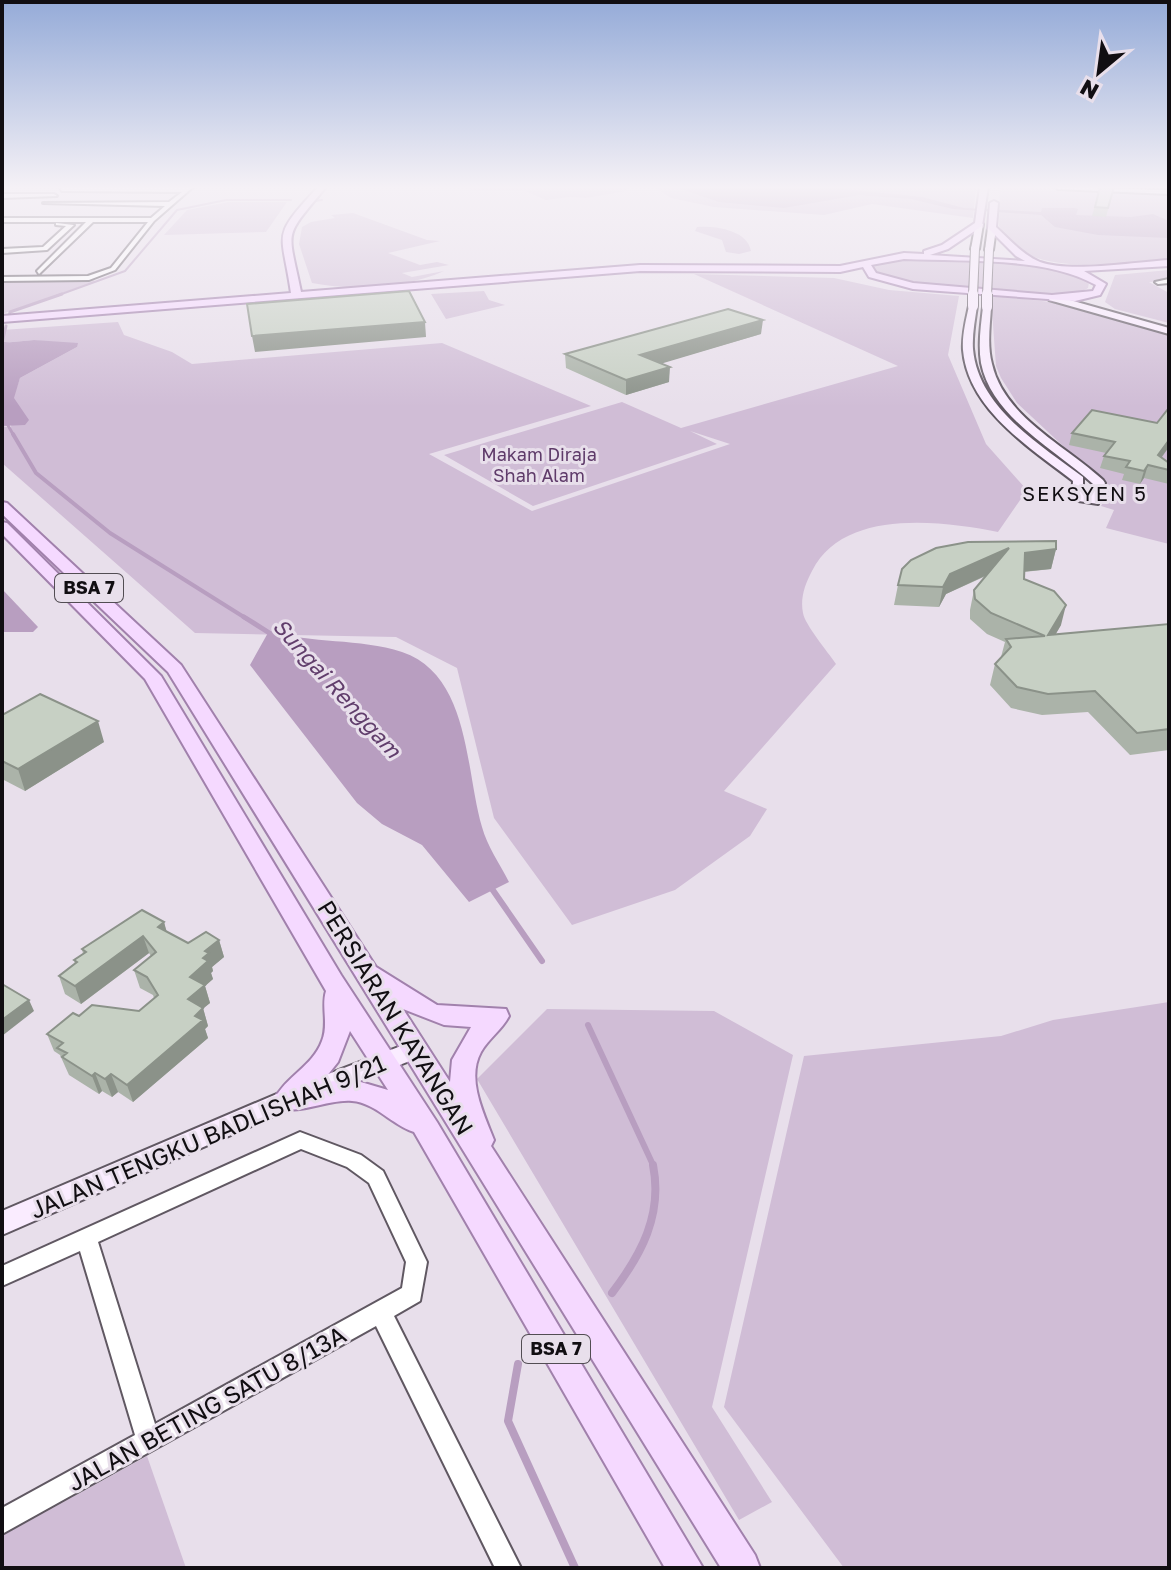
<svg xmlns="http://www.w3.org/2000/svg" width="1171" height="1570" font-family="'Golos Text',sans-serif">
	<style>
		.green { fill: #d0bdd6 }
		.water { fill: #b89ec0 }
		.lines { fill: none; stroke-linecap: round; stroke-linejoin: round }
		.stream-far5 { stroke: #b89ec0; stroke-width: 2 }
		.stream-far4 { stroke: #b89ec0; stroke-width: 3 }
		.stream-far3 { stroke: #b89ec0; stroke-width: 4 }
		.stream-far2 { stroke: #b89ec0; stroke-width: 5 }
		.stream-far1 { stroke: #b89ec0; stroke-width: 6 }
		.stream { stroke: #b89ec0; stroke-width: 8 }
		.street-casing { stroke: #605862; stroke-width: 4 }
		.secondary-casing { stroke: #605862; stroke-width: 4 }
		.primary-casing { stroke: #a181ac; stroke-width: 4 }
		.street { fill: #fff; fill-rule: evenodd }
		.secondary { fill: #faecff; fill-rule: evenodd }
		.primary { fill: #f5d9ff; fill-rule: evenodd }
		.secondary-bridge-far1-casing { stroke: #605862; stroke-width: 10; stroke-linecap: butt }
		.secondary-bridge-casing { stroke: #605862; stroke-width: 12; stroke-linecap: butt }
		.secondary-bridge-far1 { stroke: #faecff; stroke-width: 8 }
		.secondary-bridge { stroke: #faecff; stroke-width: 10 }
		.wall { fill: #abb3a9 }
		.shaded-wall { fill: #8b9289 }
		.building { fill: #c7d0c4; stroke: #8b9289; stroke-width: 2 }
		.labels { text-anchor: middle; stroke-width: 6; stroke-linejoin: round; paint-order: stroke }
		.far-park-label { font-size: 18px; fill: #5f3b6a; stroke: #e8dfeb }
		.shield { fill: #e8dfeb; stroke: #524d53; stroke-width: 2 }
		.shield-label { font-size: 18px; font-weight: bold; fill: #110e12 }
		.far-quarter-label { font-size: 20px; letter-spacing: 2px; fill: #110e12; stroke: #e8dfeb }
		.water-label { font-size: 22px; font-style: italic; fill: #613e6c; stroke: #e8dfeb }
		.near-street-label { font-size: 24px; fill: #110e12; stroke: #e8dfeb }
	</style>
	<rect width="100%" height="100%" fill="#e8dfeb"/>
	<g class="green">
		<polygon points="463,187 630,187 626,191 586,198 570,197 546,200 525,191 476,191"/>
		<polygon points="654,187 976,187 973,218 872,204 824,215 714,207 671,198"/>
		<path d="M1000 187 1169 194V262C1128 263 1062 272 1025 253 1014 247 1006 236 999 226Z"/>
		<polygon points="229,202 287,202 266,232 164,235 187,210"/>
		<path d="M353 213 427 240 440 241 388 253 420 265 437 262 449 265 402 273 412 277 444 271C406 288 353 291 312 283L299 244 302 227 311 222 335 218 331 215Z"/>
		<path d="M697 227C716 226 747 230 751 251L739 254 726 252 722 240 695 231Z"/>
		<path d="M918 258C960 261 1055 259 1089 282L1088 288C1066 303 947 291 916 286 902 284 888 277 874 273L872 268 886 260Z"/>
		<polygon points="1169,270 1169,281 1149,282 1169,293 1169,323 1115,309 1105,302 1115,275"/>
		<path d="M694 274 834 278 889 290 959 296 948 355 986 444 1027 490 998 532C941 521 844 508 812 571 805 584 800 598 803 613 805 625 828 652 836 664L724 791 767 809 750 836 675 890 572 925 494 818 457 668 396 637 195 633 2 463V426L11 428 13 398 20 378 77 347 34 340 2 343V330L118 322 124 335 172 352 192 364 442 343 591 406 429 454 532 511 730 444 690 431 717 444 533 506 444 455 622 402 681 428 898 366Z"/>
		<polygon points="85,276 95,278 94,282 2,314 2,279"/>
		<polygon points="484,291 489,300 505,305 446,319 431,294"/>
		<polygon points="995,296 1069,304 1169,333 1169,544 1106,528 1114,510 1101,506 1108,494 1107,487 1017,403 1001,378 996,366 991,297"/>
		<polygon points="1169,1002 1169,1568 844,1568 724,1407 804,1056 1001,1036 1053,1020"/>
		<polygon points="547,1009 714,1011 793,1055 712,1407 772,1502 739,1520 477,1079"/>
		<polygon points="147,1456 186,1568 2,1568 2,1536"/>
	</g>
	<g class="water">
		<polygon points="675,187 824,187 922,197 964,208 1041,212 1042,208 1075,208 1078,209 1076,215 1131,217 1153,214 1169,221 1169,238 1098,235 1055,227 1041,215 953,209 911,199 859,195 784,208 719,202"/>
		<polygon points="34,340 78,343 77,347 20,378 14,398 29,420 25,425 2,426 2,343"/>
		<polygon points="2,589 38,627 33,632 2,632"/>
		<path d="M269 631C312 644 359 638 402 652 470 675 465 769 482 827 487 846 500 864 509 882L469 902 422 845 382 824 357 803 250 665Z"/>
	</g>
	<g class="lines">
		<g class="stream-far5">
			<polyline points="315,201 322,200"/>
			<polyline points="56,296 125,271 177,210 226,200 291,200"/>
		</g>
		<g class="stream-far4">
			<polyline points="9,317 10,312 62,294"/>
			<polyline points="6,326 2,343 8,344"/>
			<polyline points="2,415 14,436"/>
		</g>
		<polyline class="stream-far3" points="13,434 36,473 110,533 247,619"/>
		<polyline class="stream-far2" points="244,617 271,634"/>
		<g class="stream-far1">
			<polyline points="490,886 542,961"/>
			<polyline points="588,1025 654,1167"/>
		</g>
		<g class="stream">
			<path d="M612 1293C641 1255 663 1215 653 1165"/>
			<polyline points="518,1364 508,1421 575,1568"/>
		</g>
		<defs>
			<g id="street">
				<polygon points="187,187 193,187 154,221 115,270 89,280 2,281 2,277 88,276 111,268 148,222 93,222 39,274 37,271 86,222 2,222 2,218 151,218 165,206 43,203 169,202 182,192 62,191 60,188"/>
				<polygon points="1055,187 1169,190 1169,194 1058,189"/>
				<polygon points="2,194 54,194 57,196 2,198"/>
				<polygon points="56,223 74,225 47,250 2,253 2,249 43,247 66,226 56,225"/>
				<polygon points="1169,279 1169,283 1158,284 1155,282"/>
				<path d="M300 1132 361 1155 383 1171 427 1262 420 1301 394 1316 521 1568H495L376 1326 2 1534V1508L135 1435 80 1251 2 1286V1266ZM301 1149 347 1167 369 1183 406 1262 402 1288 155 1424 98 1242Z"/>
			</g>
			<g id="secondary">
				<polygon points="976,222 983,224 979,249 975,251 971,249"/>
				<polygon points="992,226 996,228 993,250 989,252 985,250 988,228"/>
				<polygon points="1052,295 1169,328 1169,334 1049,300"/>
				<path d="M973 303 977 306C975 320 972 335 973 349 978 408 1041 445 1083 477V495L1089 496 1093 484C1055 449 992 418 981 363 978 344 981 325 983 307L987 304 991 307C990 326 987 345 992 364 1004 417 1066 446 1103 480L1105 483 1098 504 1072 500 1073 481C1030 448 968 409 963 350 962 335 966 320 969 306Z"/>
				<polygon points="414,1041 422,1044 425,1050 422,1056 295,1107 2,1235 2,1211 279,1093"/>
			</g>
			<g id="primary">
				<path d="M318 187H326C282 240 288 227 301 292L640 265 840 266 904 253 924 254V251L942 245 975 223 980 187H988L982 226 948 249 930 255 1025 261 1016 256 988 228 990 203 994 201 998 203 996 227C1010 240 1023 255 1040 262 1070 273 1134 262 1169 260V266L1084 271 1106 284 1100 295 1075 301 913 289 869 277 863 267 840 272 640 271 2 322V316L291 293C282 230 270 239 318 187ZM904 259C962 262 1045 256 1096 285L1093 291 1052 295 913 283 876 273 871 265Z"/>
				<path d="M2 502 7 503 181 665 376 967 437 1005 506 1009 509 1016C502 1030 489 1038 481 1052 466 1079 484 1114 494 1140L491 1146 755 1555 760 1568H721L168 672 2 514ZM403 1009 444 1025 471 1027 452 1060 450 1082Z"/>
				<path d="M2 522 7 523 161 676 341 975 437 1122 703 1568H665L414 1132C392 1125 376 1103 352 1101 328 1099 300 1115 278 1108L274 1100C285 1077 313 1066 322 1041 329 1024 321 1007 326 991L145 679 2 534ZM350 1031 388 1090 354 1080 322 1082 338 1062Z"/>
			</g>
		</defs>
		<use href="#street" class="street-casing"/>
		<use href="#secondary" class="secondary-casing"/>
		<use href="#primary" class="primary-casing"/>
		<use href="#street" class="street"/>
		<use href="#secondary" class="secondary"/>
		<use href="#primary" class="primary"/>
		<defs>
			<g id="secondary-bridge-far1">
				<polyline points="973,296 975,249"/>
				<polyline points="987,296 989,250"/>
			</g>
			<g id="secondary-bridge">
				<polyline points="973,306 973,294"/>
				<polyline points="987,307 987,294"/>
			</g>
		</defs>
		<use href="#secondary-bridge-far1" class="secondary-bridge-far1-casing"/>
		<use href="#secondary-bridge" class="secondary-bridge-casing"/>
		<use href="#secondary-bridge-far1" class="secondary-bridge-far1"/>
		<use href="#secondary-bridge" class="secondary-bridge"/>
	</g>
	<g class="wall">
		<polygon points="1100,187 1114,187 1106,217 1092,216"/>
		<polygon points="761,334 661,363 669,382 626,395 566,368 565,354"/>
		<polygon points="1157,423 1161,458 1169,463 1169,484 1144,478 1140,484 1122,480 1124,474 1100,468 1104,456 1106,453 1069,445 1072,433"/>
		<polygon points="1056,549 1051,569 1024,572 1024,579 1061,625 1055,635 1169,624 1169,750 1130,755 1088,712 1042,715 1011,708 990,685 995,664 1001,657 1005,642 987,634 970,619 970,610 974,590 986,576 946,594 939,607 894,605 898,585"/>
		<polygon points="2,715 104,742 25,791 2,779"/>
		<polygon points="164,922 166,931 188,943 219,940 224,957 212,967 213,971 211,973 213,979 205,986 210,1003 203,1008 208,1026 205,1029 208,1038 133,1102 118,1092 112,1097 102,1091 99,1094 69,1075 60,1055 54,1051 47,1034 79,1016 139,1011 154,998 153,995 140,988 134,970 151,956 149,953 81,1004 65,994 59,976 75,964 74,960 83,954 82,949"/>
	</g>
	<g class="shaded-wall">
		<polygon points="763,320 761,334 640,370 640,355"/>
		<polygon points="425,322 426,337 255,352 252,336"/>
		<polygon points="670,367 669,382 626,395 626,380"/>
		<polygon points="1169,440 1169,447 1154,468 1158,455"/>
		<polygon points="1148,465 1144,478 1140,484 1144,471"/>
		<polygon points="1009,548 1004,567 946,594 939,607 943,587 950,574"/>
		<polygon points="1056,549 1051,569 1020,572 1025,553"/>
		<polygon points="1066,605 1061,625 1043,656 1048,635"/>
		<polygon points="98,721 104,742 25,791 18,769"/>
		<polygon points="164,922 169,940 158,927"/>
		<polygon points="143,936 149,953 81,1004 75,986"/>
		<polygon points="219,940 224,957 212,967 213,971 211,973 213,979 205,986 210,1003 193,1017 188,999 190,977 203,958 205,951"/>
		<polygon points="29,1000 34,1011 2,1036 2,1020"/>
		<polygon points="203,1008 208,1026 205,1029 208,1038 133,1102 127,1085"/>
		<polygon points="95,1073 102,1091 99,1094 92,1076"/>
		<polygon points="111,1074 118,1092 112,1097 105,1079"/>
	</g>
	<g class="building">
		<polygon points="1100,187 1114,187 1108,208 1095,207"/>
		<polygon points="409,291 425,322 252,336 247,304"/>
		<polygon points="728,309 763,320 640,355 670,367 626,380 565,354"/>
		<polygon points="1168,409 1169,409 1169,440 1158,455 1169,463 1169,470 1148,465 1144,471 1126,467 1130,461 1104,456 1115,442 1072,433 1092,410 1157,423"/>
		<polygon points="1056,541 1056,549 1025,553 1024,579 1054,591 1066,605 1048,635 1169,624 1169,729 1137,733 1095,691 1048,694 1017,687 995,664 1011,647 1006,639 1045,636 991,613 975,599 974,590 1009,548 950,574 943,587 898,585 902,569 911,560 936,548 968,542"/>
		<polygon points="40,694 98,721 18,769 2,761 2,715"/>
		<polygon points="142,910 164,922 158,927 188,943 206,932 219,940 205,951 209,953 203,958 208,961 190,977 205,985 188,999 203,1008 195,1016 203,1020 127,1085 111,1074 105,1079 95,1073 92,1076 62,1057 67,1053 57,1048 63,1043 47,1034 73,1013 79,1016 92,1005 139,1011 158,995 147,977 134,970 156,952 143,936 75,986 59,976 77,962 74,960 86,952 82,949"/>
		<polygon points="2,984 29,1000 2,1020"/>
	</g>
	<linearGradient id="sky" x2="0" y2="1"><stop stop-color="#95abd8"/><stop offset="0.46" stop-color="#f5f1f6"/><stop offset="1" stop-color="#f5f1f6" stop-opacity="0"/></linearGradient>
	<rect width="1171" height="407" fill="url(#sky)"/>
	<g class="labels">
		<g class="far-park-label">
			<text x="539" y="461">Makam Diraja<tspan x="539" dy="21">Shah Alam</tspan></text>
		</g>
		<g class="shield">
			<rect x="55" y="574" width="68" height="28" rx="6"/>
			<rect x="522" y="1335" width="68" height="28" rx="6"/>
		</g>
		<g class="shield-label">
			<text x="89" y="594">BSA 7</text>
			<text x="556" y="1355">BSA 7</text>
		</g>
		<g class="far-quarter-label">
			<text x="1085" y="501">SEKSYEN 5</text>
		</g>
		<g class="water-label">
			<text transform="translate(337 688) rotate(48)" y="8">Sungai Renggam</text>
		</g>
		<g class="near-street-label">
			<text transform="translate(395 1018) rotate(58)" y="8">PERSIARAN KAYANGAN</text>
			<text transform="translate(208 1137) rotate(-23)" y="8">JALAN TENGKU BADLISHAH 9/21</text>
			<text transform="translate(207 1409) rotate(-29)" y="8">JALAN BETING SATU 8/13A</text>
		</g>
	</g>
	<rect width="1171" height="1570" fill="none" stroke="#110e12" stroke-width="8"/>
	<g transform="translate(1099 72) rotate(209)" stroke="#e8dfeb" stroke-width="6" paint-order="stroke">
	<path d="M0-6L14 30L0 20L-14 30Z" fill="#110e12"/>
	<text y="-12" font-size="22" font-weight="bold" text-anchor="middle" fill="#110e12">N</text>
	</g>
</svg>
